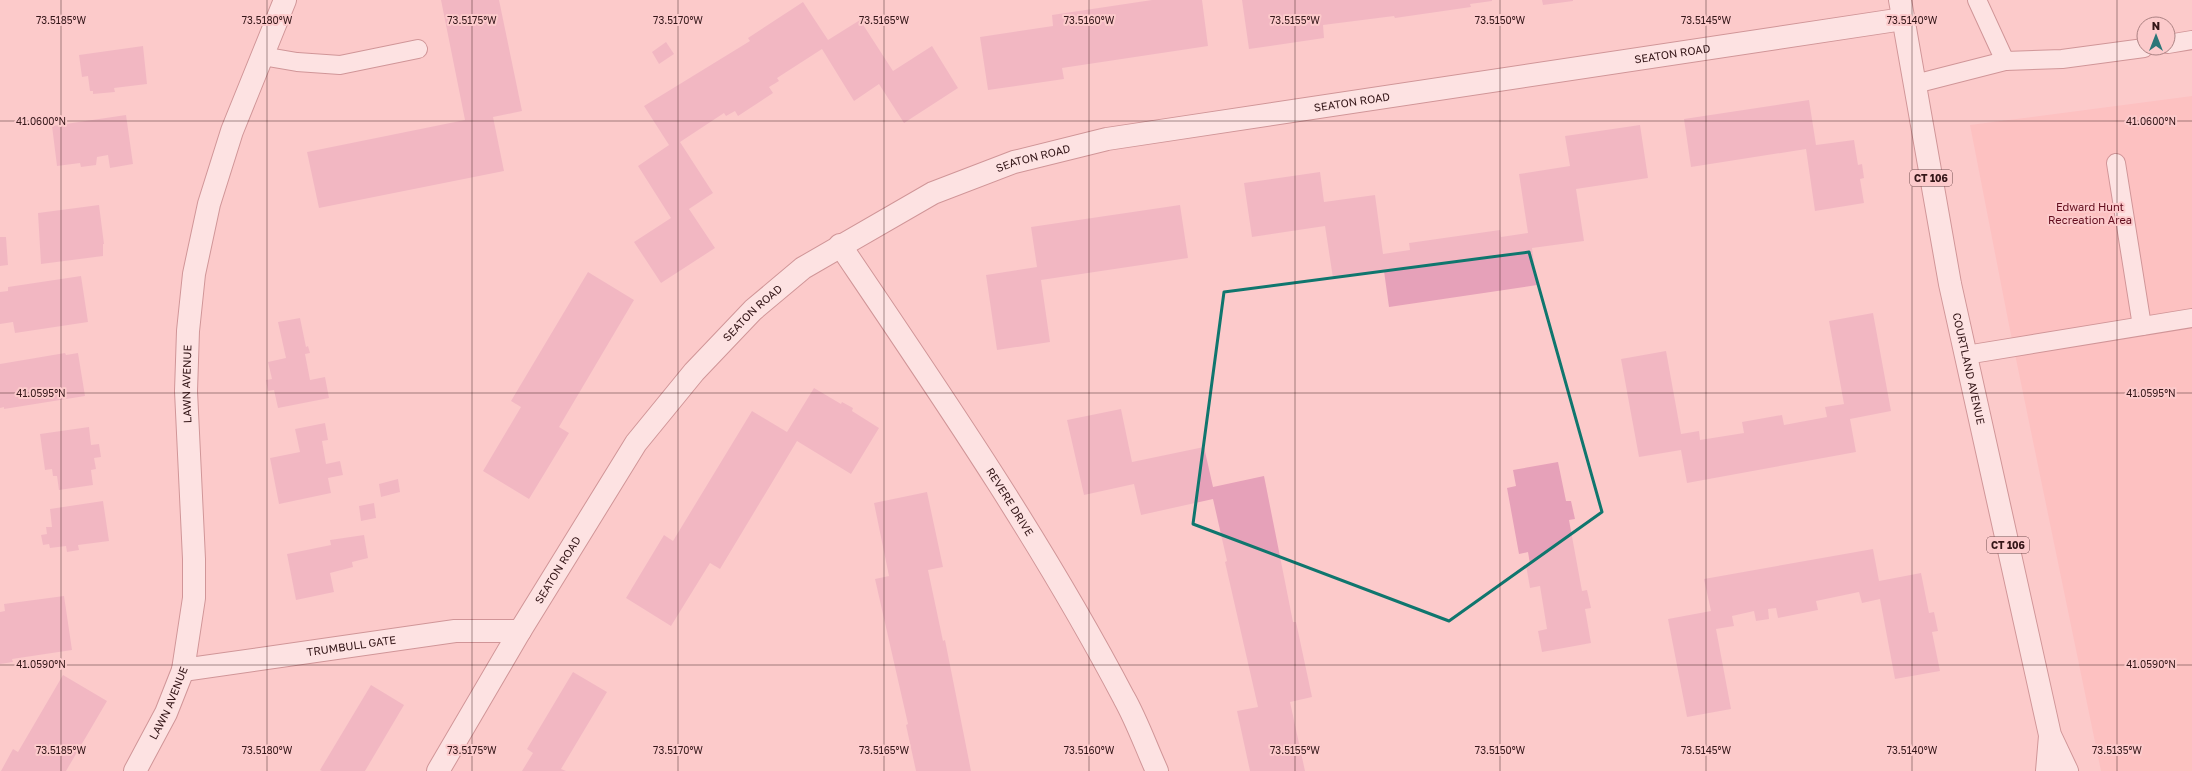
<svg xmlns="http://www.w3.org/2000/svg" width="2192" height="771" font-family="'Golos Text',sans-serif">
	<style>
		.green { fill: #ffb5b7 }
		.building { fill: #e6a1b9 }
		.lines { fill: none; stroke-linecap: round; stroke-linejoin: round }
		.lane-casing { stroke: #9d565b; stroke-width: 20 }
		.street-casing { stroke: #9d565b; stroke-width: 24 }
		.primary-casing { stroke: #9d565b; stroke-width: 24 }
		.lane { stroke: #fff; stroke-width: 18 }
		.street { stroke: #fff; stroke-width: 22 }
		.primary { stroke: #fff; stroke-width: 22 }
		.marked { fill: none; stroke: #0f766e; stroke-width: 3; stroke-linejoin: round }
		.ticks { fill: none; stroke: #341618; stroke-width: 1; stroke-opacity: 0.45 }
		.labels { text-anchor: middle; stroke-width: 4; stroke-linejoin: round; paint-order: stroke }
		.shield { fill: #fccacb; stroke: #704c4e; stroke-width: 1 }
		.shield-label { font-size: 10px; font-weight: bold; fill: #341618 }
		.street-label { font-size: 11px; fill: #341618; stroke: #fccacb }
		.park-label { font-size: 11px; fill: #620d1e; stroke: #fccacb }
		.ticks-label { font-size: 10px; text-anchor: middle; fill: #341618; stroke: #fccacb; stroke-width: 4; stroke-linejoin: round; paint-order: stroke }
	</style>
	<rect width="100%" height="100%" fill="#fccacb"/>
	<polygon class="green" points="2192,96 2192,771 2101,771 2009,325 1970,125"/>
	<g class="building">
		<polygon points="441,0 499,0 522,111 493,117 504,171 319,208 307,152 465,120"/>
		<polygon points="1152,0 1202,0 1208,46 1062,68 1064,79 988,90 980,37 1053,26 1052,15"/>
		<polygon points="1242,0 1492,0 1492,1 1470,4 1471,7 1395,18 1394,16 1323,25 1324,38 1249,49"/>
		<polygon points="1542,0 1573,0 1573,1 1543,5"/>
		<polygon points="803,2 828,40 860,20 893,71 932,46 958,88 904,123 879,84 854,101 822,49 777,78 779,81 769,87 773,93 738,116 735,111 726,116 724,113 680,142 713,193 689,209 715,248 661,283 634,242 671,218 638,166 669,145 644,106 750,41 748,38"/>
		<polygon points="666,42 674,54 659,64 652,52"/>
		<polygon points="143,46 147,84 114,88 115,92 93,94 93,91 90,91 88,76 82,77 79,55"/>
		<polygon points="1809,100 1816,145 1854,140 1858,165 1862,164 1864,178 1860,179 1864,203 1815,211 1806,149 1691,167 1684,119"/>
		<polygon points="126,115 133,164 110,168 108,155 97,157 96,165 81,167 80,163 57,166 52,126"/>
		<polygon points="1640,125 1648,178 1576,189 1584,241 1532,248 1537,285 1389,307 1384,271 1333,278 1325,226 1252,237 1244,183 1320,172 1324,202 1375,195 1383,254 1410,250 1409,243 1500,230 1501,237 1528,233 1519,174 1570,166 1565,136"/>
		<polygon points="99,205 104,244 103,244 103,256 41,264 38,213"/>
		<polygon points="1180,205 1188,258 1041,280 1050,342 997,350 986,275 1037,267 1031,227"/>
		<polygon points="0,237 6,237 8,265 0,266"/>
		<polygon points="588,272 634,300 559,427 569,433 529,499 483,471 521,407 511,401"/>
		<polygon points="81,276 88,322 15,333 13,322 0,324 0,292 8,291 8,287"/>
		<polygon points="1873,313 1891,411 1850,419 1856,452 1687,483 1681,450 1639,457 1621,359 1666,351 1681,434 1699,431 1700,440 1744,433 1742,422 1782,415 1784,425 1827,417 1825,407 1844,404 1829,321"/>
		<polygon points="300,318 306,347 308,346 310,353 305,354 310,380 325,377 329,398 278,408 274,390 268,391 266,380 272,379 268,362 286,358 278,322"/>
		<polygon points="65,353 66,355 78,353 85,396 4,409 4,407 0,408 0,364"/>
		<polygon points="814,388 841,404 842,402 853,408 852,411 879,428 851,474 797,441 720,569 710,563 671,626 626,598 664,535 673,541 752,411 787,432"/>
		<polygon points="1121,409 1132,462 1204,447 1213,487 1264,476 1293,622 1296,622 1312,697 1290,702 1305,771 1250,771 1237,711 1258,707 1225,562 1227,561 1213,499 1141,515 1134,484 1084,495 1067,420"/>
		<polygon points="325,423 328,440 322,441 326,464 340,461 343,475 328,478 331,493 279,504 270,458 300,452 295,429"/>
		<polygon points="89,427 91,445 99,444 101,457 94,458 96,469 91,470 93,485 59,490 57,476 53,476 52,469 45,470 40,434"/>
		<polygon points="1558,462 1566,501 1571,501 1575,519 1569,520 1582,591 1587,590 1591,608 1585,609 1591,643 1542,652 1538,631 1547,629 1540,586 1530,588 1526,565 1530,564 1528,552 1519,554 1507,488 1516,486 1513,470"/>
		<polygon points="398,479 400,492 381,497 379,484"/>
		<polygon points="927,492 943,567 928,570 943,641 945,640 971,771 916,771 906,725 908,724 875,579 889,576 874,503"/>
		<polygon points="103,501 109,541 78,545 79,550 67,552 66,546 50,548 49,544 43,545 41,535 47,534 46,527 52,527 50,509"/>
		<polygon points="374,503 376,518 361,521 359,506"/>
		<polygon points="364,535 368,558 352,562 353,567 330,573 334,592 296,600 287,554 331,545 330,540"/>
		<polygon points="1873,549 1879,581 1921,573 1929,613 1934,612 1938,631 1932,632 1940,671 1895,679 1880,599 1862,603 1859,592 1816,601 1818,610 1778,618 1776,608 1768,609 1769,619 1756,621 1754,611 1732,616 1734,626 1716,629 1731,709 1687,717 1668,619 1711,611 1704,579"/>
		<polygon points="64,596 72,650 12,659 13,662 0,664 0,612 5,611 4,604"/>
		<polygon points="573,672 607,692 561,769 566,771 522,771 533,753 527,749"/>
		<polygon points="63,675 107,701 66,771 1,771 13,749 18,752"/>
		<polygon points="371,685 404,705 365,771 322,771 320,770"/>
	</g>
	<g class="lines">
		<defs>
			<g id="lane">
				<polyline points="1977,0 2005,61"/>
				<polyline points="2168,44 2192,40"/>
				<polyline points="262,56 297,62 340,65 418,49"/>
				<polyline points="1915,84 2005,61 2062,59 2144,48"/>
				<polyline points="2116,163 2142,326"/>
				<polyline points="1966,355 2192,318"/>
			</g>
			<g id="street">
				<path id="s1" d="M840 245C940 393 1041 540 1124 698 1137 721 1146 747 1157 771"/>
				<path id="s2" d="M183 670 455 631H520"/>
				<path id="s3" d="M135 771 166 713 183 670 194 598V559L186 391 188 331 194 274 209 204 232 131 285 0"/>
				<path id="s4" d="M438 771 520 631 636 443 694 372 753 310 803 268 933 193 1014 162 1107 139 1903 19"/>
			</g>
			<g id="primary">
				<path id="s5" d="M1900 0 1950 284 2050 735 2067 771"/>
				<polyline points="2047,771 2050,736"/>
			</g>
		</defs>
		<use href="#lane" class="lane-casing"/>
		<use href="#street" class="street-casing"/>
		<use href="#primary" class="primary-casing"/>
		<use href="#lane" class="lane"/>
		<use href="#street" class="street"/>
		<use href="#primary" class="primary"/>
	</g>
	<path d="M0 0H2192V771H0ZM1529 252 1602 512 1449 621 1193 524 1224 292Z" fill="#fccacb" fill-opacity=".55" fill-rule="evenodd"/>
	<path class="marked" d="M1529 252 1602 512 1449 621 1193 524 1224 292Z"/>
	<path class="ticks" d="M61 0V771M267 0V771M472 0V771M678 0V771M884 0V771M1089 0V771M1295 0V771M1500 0V771M1706 0V771M1912 0V771M2117 0V771M0 121H2192M0 393H2192M0 665H2192"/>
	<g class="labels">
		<g class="shield">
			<rect x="1910" y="170" width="42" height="16" rx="3"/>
			<rect x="1987" y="537" width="42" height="16" rx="3"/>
		</g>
		<g class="shield-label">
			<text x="1931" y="182">CT 106</text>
			<text x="2008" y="549">CT 106</text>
		</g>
		<g class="street-label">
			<text dy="4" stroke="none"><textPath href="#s4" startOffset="1530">SEATON ROAD</textPath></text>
			<text dy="4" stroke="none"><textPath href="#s4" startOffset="1206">SEATON ROAD</textPath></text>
			<text dy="4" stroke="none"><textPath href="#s4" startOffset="882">SEATON ROAD</textPath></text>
			<text dy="4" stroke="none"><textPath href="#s4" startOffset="558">SEATON ROAD</textPath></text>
			<text dy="4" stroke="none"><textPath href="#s5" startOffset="375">COURTLAND AVENUE</textPath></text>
			<text dy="4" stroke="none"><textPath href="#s3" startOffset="399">LAWN AVENUE</textPath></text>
			<text dy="4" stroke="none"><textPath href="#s1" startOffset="308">REVERE DRIVE</textPath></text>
			<text dy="4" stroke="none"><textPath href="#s4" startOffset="234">SEATON ROAD</textPath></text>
			<text dy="4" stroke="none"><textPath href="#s2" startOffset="170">TRUMBULL GATE</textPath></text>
			<text dy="4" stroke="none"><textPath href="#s3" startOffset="76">LAWN AVENUE</textPath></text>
		</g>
		<g class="park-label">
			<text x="2090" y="211">Edward Hunt<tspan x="2090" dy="13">Recreation Area</tspan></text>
		</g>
	</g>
	<g class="ticks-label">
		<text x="61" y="24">73.5185°W</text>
		<text x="267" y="24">73.5180°W</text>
		<text x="472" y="24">73.5175°W</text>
		<text x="678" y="24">73.5170°W</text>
		<text x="884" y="24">73.5165°W</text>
		<text x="1089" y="24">73.5160°W</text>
		<text x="1295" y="24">73.5155°W</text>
		<text x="1500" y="24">73.5150°W</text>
		<text x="1706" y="24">73.5145°W</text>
		<text x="1912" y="24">73.5140°W</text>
		<text x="41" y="125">41.0600°N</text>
		<text x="2151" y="125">41.0600°N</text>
		<text x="41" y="397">41.0595°N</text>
		<text x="2151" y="397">41.0595°N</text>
		<text x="41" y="668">41.0590°N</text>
		<text x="2151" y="668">41.0590°N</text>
		<text x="61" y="754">73.5185°W</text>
		<text x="267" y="754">73.5180°W</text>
		<text x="472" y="754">73.5175°W</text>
		<text x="678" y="754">73.5170°W</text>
		<text x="884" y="754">73.5165°W</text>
		<text x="1089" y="754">73.5160°W</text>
		<text x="1295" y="754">73.5155°W</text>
		<text x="1500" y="754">73.5150°W</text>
		<text x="1706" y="754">73.5145°W</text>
		<text x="1912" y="754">73.5140°W</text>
		<text x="2117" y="754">73.5135°W</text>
	</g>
	<g transform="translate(2156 36)"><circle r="19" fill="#fccacb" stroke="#ac8283"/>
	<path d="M0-3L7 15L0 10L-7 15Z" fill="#2c7678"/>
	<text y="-6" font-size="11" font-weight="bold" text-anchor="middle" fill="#341618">N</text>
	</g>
</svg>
